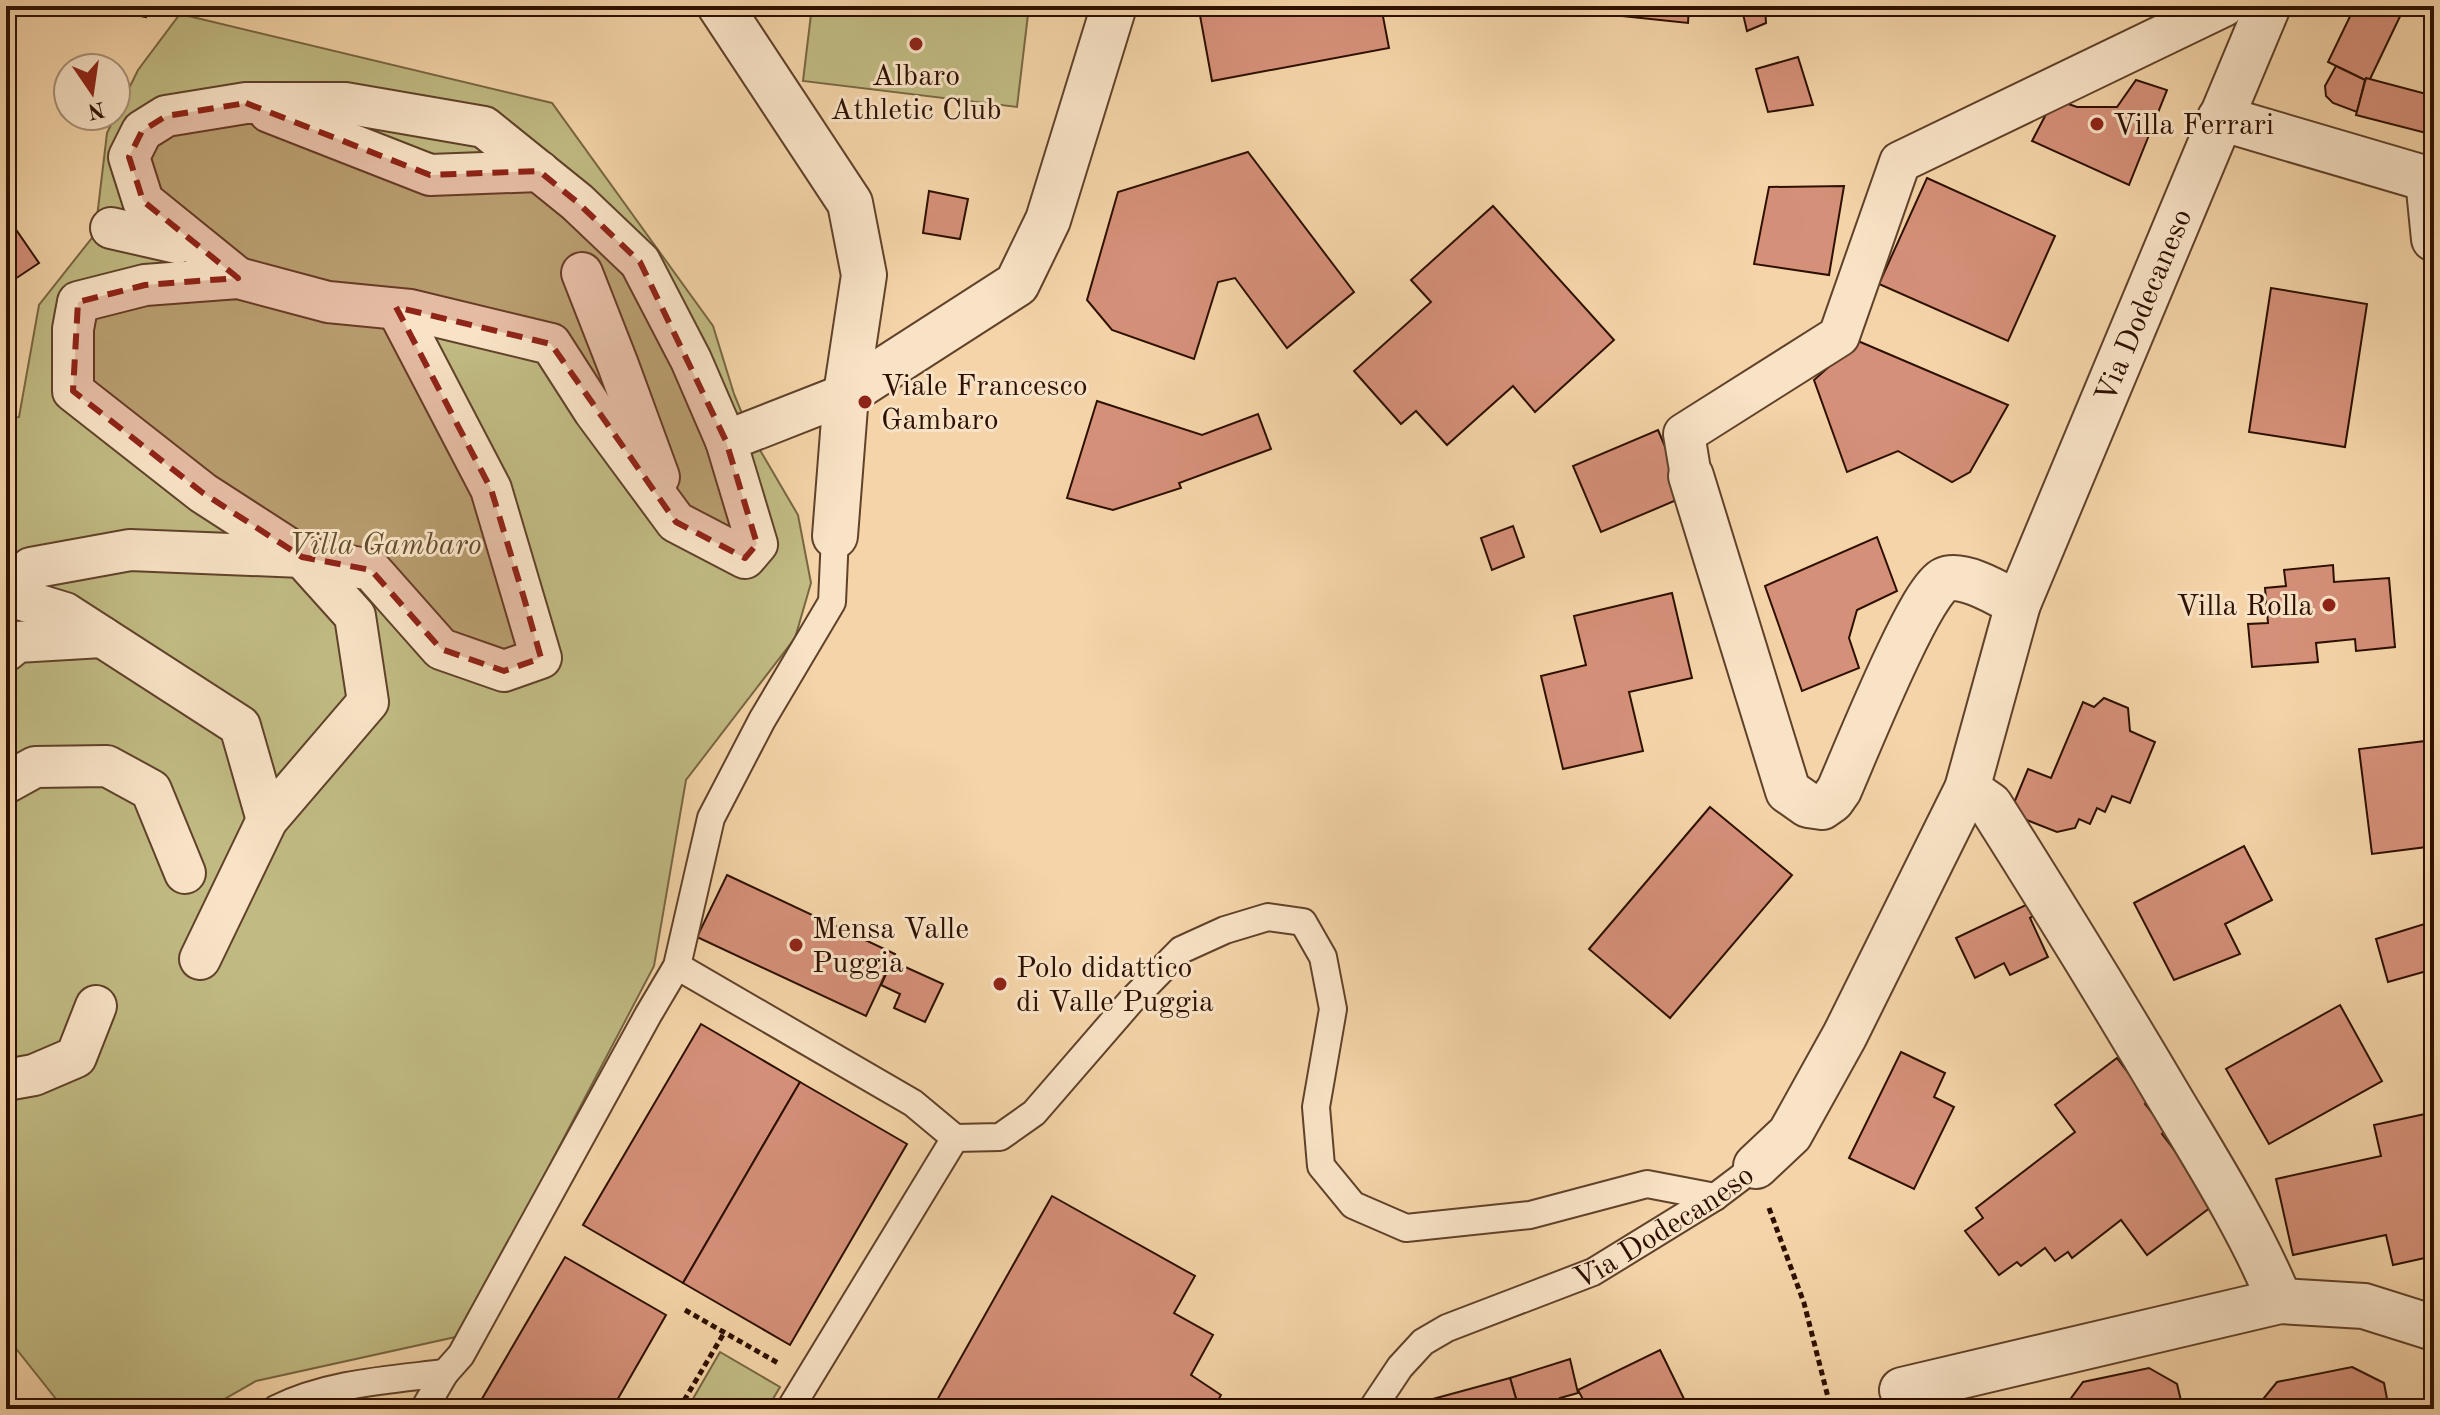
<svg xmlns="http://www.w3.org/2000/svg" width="2440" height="1415" font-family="'Old Standard TT',serif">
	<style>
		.green { fill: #c1bb83; stroke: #786642; stroke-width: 2 }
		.building { fill: #d59079; stroke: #2e1000; stroke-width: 2 }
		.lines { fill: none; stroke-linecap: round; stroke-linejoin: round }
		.service-casing { stroke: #60412a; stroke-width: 30 }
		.pedestrian-casing { stroke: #60412a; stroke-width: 44 }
		.minor-casing { stroke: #60412a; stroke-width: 48 }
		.path { stroke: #2e1000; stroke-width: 5; stroke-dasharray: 6 4; stroke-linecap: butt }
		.service { stroke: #f8e3c6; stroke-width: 26 }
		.pedestrian { stroke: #f8e3c6; stroke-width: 40 }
		.minor { stroke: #f8e3c6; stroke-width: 44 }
		.marked { fill: #8f2418; fill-opacity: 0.2; stroke: #8f2418; stroke-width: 6; stroke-dasharray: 16 10; stroke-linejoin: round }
		.poi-dot { fill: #8f2418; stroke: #f8e3c6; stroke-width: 3 }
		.labels { text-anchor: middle; stroke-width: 6; stroke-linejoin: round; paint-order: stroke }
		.poi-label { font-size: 30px; fill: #2e1000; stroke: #f8e3c6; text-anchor: start }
		.street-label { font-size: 30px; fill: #2e1000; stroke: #f8e3c6 }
		.park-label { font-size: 30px; font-style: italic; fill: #614c2e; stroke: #f8e3c6 }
	</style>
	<rect width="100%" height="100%" fill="#f4d4a8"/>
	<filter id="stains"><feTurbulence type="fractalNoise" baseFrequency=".0025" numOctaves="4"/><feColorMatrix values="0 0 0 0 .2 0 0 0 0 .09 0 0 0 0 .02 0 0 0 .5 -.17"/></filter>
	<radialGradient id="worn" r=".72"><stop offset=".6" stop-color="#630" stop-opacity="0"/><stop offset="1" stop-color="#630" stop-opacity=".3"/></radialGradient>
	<g class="green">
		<polygon points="812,6 1029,6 1017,107 803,81"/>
		<polygon points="180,14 552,103 713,326 734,394 750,433 798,515 811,583 795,638 686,780 654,966 460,1336 256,1381 207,1409 64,1409 14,1346 6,1332 6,420 19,417 39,305 95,234 107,133 138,70"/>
		<polygon points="720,1352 780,1387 767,1409 687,1409"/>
	</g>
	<g class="building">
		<polygon points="90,6 149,6 146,17"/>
		<polygon points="1381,6 1389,48 1212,81 1199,10 1212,6"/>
		<polygon points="1594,6 1689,6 1688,23 1594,13"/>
		<polygon points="1754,6 1765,6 1766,23 1747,31 1743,14"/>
		<polygon points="2355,6 2405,6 2370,79 2365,80 2328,62"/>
		<polygon points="1798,57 1813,105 1768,112 1756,69"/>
		<polygon points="2336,66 2365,80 2357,112 2333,103 2326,96 2325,86"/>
		<polygon points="2366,78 2434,96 2434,135 2356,115"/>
		<polygon points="2136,80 2167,90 2129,185 2032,141 2054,99 2077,107 2117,107"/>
		<polygon points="1248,152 1354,292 1287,348 1235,278 1218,282 1194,359 1112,330 1087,300 1118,192"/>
		<polygon points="1927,178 2055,236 2008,341 1879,284"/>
		<polygon points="1844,186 1829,275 1754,264 1769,187"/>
		<polygon points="929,191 968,199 960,239 923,233"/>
		<polygon points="1493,206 1614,340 1535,412 1513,386 1447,445 1416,411 1401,424 1354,371 1431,302 1411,280"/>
		<polygon points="6,215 39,263 6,285"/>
		<polygon points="2271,288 2367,304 2345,447 2249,432"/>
		<polygon points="1858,341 2008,405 1970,472 1952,482 1898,451 1847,472 1814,380"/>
		<polygon points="1097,401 1202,435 1258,414 1271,449 1179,483 1181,488 1113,510 1067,498"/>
		<polygon points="1658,430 1686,496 1601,532 1573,466"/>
		<polygon points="1513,526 1524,557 1492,570 1481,538"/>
		<polygon points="1877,537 1897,591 1857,610 1849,638 1859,668 1802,691 1765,586"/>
		<polygon points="2333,565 2334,582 2389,578 2395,647 2356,651 2355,639 2316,643 2318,662 2252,667 2248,624 2268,623 2265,588 2286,586 2284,570"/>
		<polygon points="1672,593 1692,678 1629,692 1643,751 1563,769 1541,676 1586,665 1574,616"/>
		<polygon points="2104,698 2128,708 2130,731 2155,742 2130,803 2112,796 2105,812 2097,808 2090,824 2079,819 2075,828 2057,832 2024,819 2014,803 2028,769 2051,778 2083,702 2094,707"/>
		<polygon points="2434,740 2434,846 2372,854 2359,749"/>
		<polygon points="1710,807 1792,875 1670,1018 1589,949"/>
		<polygon points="2244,846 2272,900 2225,924 2240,954 2174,980 2134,903"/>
		<polygon points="727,875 895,954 866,1016 697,937"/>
		<polygon points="2030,903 2035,915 2030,918 2048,957 2010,975 2004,963 1975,978 1956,938"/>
		<polygon points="2434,921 2434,969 2388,982 2376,939"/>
		<polygon points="892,961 943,984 925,1022 894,1008 900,994 881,985"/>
		<polygon points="2340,1005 2382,1081 2269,1144 2226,1069"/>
		<polygon points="701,1024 800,1082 683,1283 583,1225"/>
		<polygon points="1901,1052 1945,1073 1934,1097 1954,1107 1914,1189 1849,1158"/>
		<polygon points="2117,1058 2149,1101 2145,1104 2166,1131 2162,1134 2215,1204 2147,1255 2121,1220 2072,1258 2068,1252 2055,1261 2045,1248 2021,1266 2017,1262 1999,1275 1965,1231 1983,1218 1976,1208 2075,1132 2055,1105"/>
		<polygon points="800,1082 907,1144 790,1345 683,1283"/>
		<polygon points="2434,1112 2434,1256 2393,1265 2386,1235 2293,1255 2276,1179 2381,1156 2374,1125"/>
		<polygon points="1052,1196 1195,1276 1174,1313 1213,1335 1191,1375 1221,1395 1213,1409 932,1409"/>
		<polygon points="565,1257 666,1315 612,1409 476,1409"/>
		<polygon points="1660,1350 1689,1409 1588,1409 1578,1390"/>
		<polygon points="1570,1359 1578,1393 1560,1398 1563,1409 1519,1409 1510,1378"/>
		<polygon points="2352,1367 2384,1383 2389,1409 2255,1409 2277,1382"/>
		<polygon points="2149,1368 2177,1384 2183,1409 2063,1409 2083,1382"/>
		<polygon points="1510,1378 1519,1409 1396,1409"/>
	</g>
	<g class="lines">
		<defs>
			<g id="service">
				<polyline points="677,966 913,1103 955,1138 1000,1137 1034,1113 1131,1001 1181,950 1225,930 1268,917 1303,922 1323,957 1333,1009 1316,1107 1321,1166 1353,1205 1406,1228 1530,1215 1647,1184 1715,1197"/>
				<path d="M276 1409C328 1383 388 1380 445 1373L461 1355 648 1015 677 966 711 818 762 720 832 602 835 536"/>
				<polyline points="424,1409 445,1373"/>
				<polyline points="790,1409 955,1138"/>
				<path id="s1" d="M1372 1409 1400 1367 1423 1342 1447 1328 1593 1272 1715 1197 1756 1166"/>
			</g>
			<g id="pedestrian">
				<polyline points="269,112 430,175 539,171"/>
				<polyline points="111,228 177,243"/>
				<polyline points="582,273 618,365 659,477"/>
				<polyline points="238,278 143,201 129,157 142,131 166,116 246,103 345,103 484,127 577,202 640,262 691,360 726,441"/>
				<polyline points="1691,476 1684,434 1839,336 1900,162 2224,6"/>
				<polyline points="6,651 17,642 102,637"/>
				<polyline points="6,783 35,767 107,766 151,790 185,873"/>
				<polyline points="267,820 240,726 65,613 19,599 31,568 130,550 302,557 371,570 441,649 504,671 541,658 491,489 397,309"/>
				<polyline points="200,959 267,820 368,702 355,616 302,557 203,493 73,391 73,329 78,302 145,285 238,278 328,302 410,310 551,344 594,411 676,522 745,558 757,544 726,441 846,394"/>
				<polyline points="6,1080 34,1075 76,1057 96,1006"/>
			</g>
			<g id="minor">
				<polyline points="720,6 850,203 864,275 846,394"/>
				<polyline points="2220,118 2434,181"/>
				<polyline points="2428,179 2434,239"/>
				<path d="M1691 476 1788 791 1808 805 1822 807 1832 800 1839 790C1854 756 1920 591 1944 580 1962 571 2001 595 2018 604"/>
				<polyline points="835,536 846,394 1017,284 1048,220 1114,6"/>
				<path id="s2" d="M1756 1166 1790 1134 1845 1035 1967 789 2018 604 2268 6"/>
				<polyline points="2280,1301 2364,1306 2434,1328"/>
				<path d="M1902 1390 2280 1301C2251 1231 2211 1167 2172 1102 2113 1002 2052 903 1990 805L1967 789"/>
			</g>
		</defs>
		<use href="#service" class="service-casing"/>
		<use href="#pedestrian" class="pedestrian-casing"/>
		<use href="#minor" class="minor-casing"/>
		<g class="path">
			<polyline points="1769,1208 1804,1303 1831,1409"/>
			<polyline points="685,1310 778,1363"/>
			<polyline points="679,1409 724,1333"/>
		</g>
		<use href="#service" class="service"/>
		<use href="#pedestrian" class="pedestrian"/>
		<use href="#minor" class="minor"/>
	</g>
	<path class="marked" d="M246 103 430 175 539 171 577 202 640 262 726 441 757 544 745 558 676 522 551 344 396 307 491 489 524 598 541 658 504 671 441 649 371 570 302 557 203 493 73 391 78 302 145 285 238 278 143 201 129 157 142 131 166 116Z"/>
	<g class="poi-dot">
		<circle cx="916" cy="44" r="8"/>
		<circle cx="2097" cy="124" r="8"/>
		<circle cx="865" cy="402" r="8"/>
		<circle cx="2329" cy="605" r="8"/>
		<circle cx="796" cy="945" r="8"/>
		<circle cx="1000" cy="984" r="8"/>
	</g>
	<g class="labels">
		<g class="poi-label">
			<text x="916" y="85" text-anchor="middle">Albaro<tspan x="916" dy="34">Athletic Club</tspan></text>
			<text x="2113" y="134">Villa Ferrari</text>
			<text x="881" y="395">Viale Francesco<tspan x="881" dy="34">Gambaro</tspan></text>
			<text x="2313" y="615" text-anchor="end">Villa Rolla</text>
			<text x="812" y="938">Mensa Valle<tspan x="812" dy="34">Puggia</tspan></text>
			<text x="1016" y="977">Polo didattico<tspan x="1016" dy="34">di Valle Puggia</tspan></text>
		</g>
		<g class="street-label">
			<text dy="10" stroke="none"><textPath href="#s2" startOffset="950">Via Dodecaneso</textPath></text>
			<text dy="10" stroke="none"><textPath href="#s1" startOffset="352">Via Dodecaneso</textPath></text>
		</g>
		<g class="park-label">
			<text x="385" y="554">Villa Gambaro</text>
		</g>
	</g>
	<rect width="2440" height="1415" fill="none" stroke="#f4d4a8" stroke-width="32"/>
	<rect x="8" y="8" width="2424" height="1399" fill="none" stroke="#2e1000" stroke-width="4"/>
	<rect x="16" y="16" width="2408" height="1383" fill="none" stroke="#2e1000" stroke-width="2"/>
	<g transform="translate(92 92) rotate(167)"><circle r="38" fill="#f8e3c6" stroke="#a78f77" stroke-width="2"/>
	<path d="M0-6L14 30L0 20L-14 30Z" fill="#8f2418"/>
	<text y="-12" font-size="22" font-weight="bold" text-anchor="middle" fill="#2e1000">N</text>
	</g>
	<rect width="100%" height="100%" filter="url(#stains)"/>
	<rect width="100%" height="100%" fill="url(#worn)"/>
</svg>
